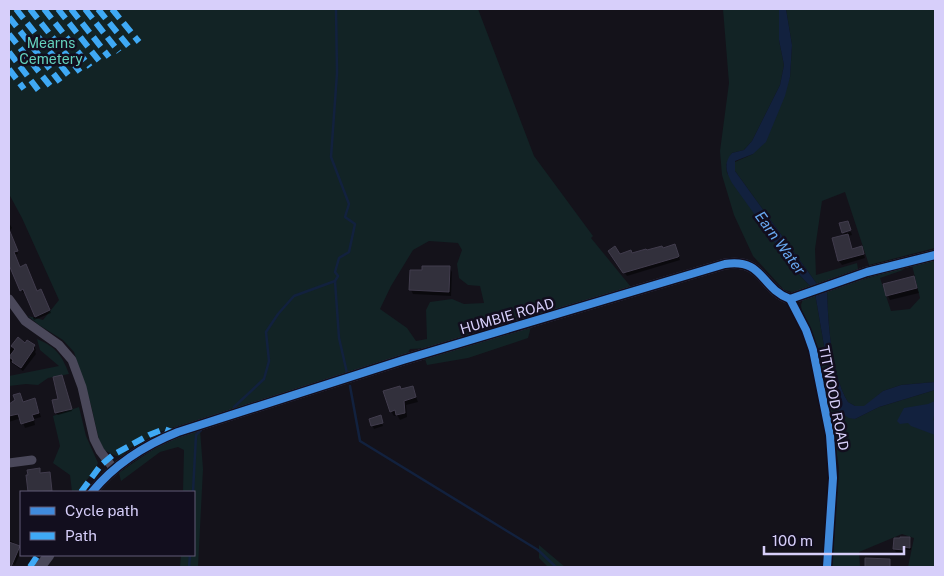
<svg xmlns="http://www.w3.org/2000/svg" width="944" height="576" font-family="'Public Sans',sans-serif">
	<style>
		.green { fill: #122325; fill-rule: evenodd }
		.water { fill: #12213e }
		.shadow { fill: #0007 }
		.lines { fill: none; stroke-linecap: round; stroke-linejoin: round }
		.stream { stroke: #12213e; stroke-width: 2.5 }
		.building { fill: #32303c; stroke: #413c4d }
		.minor { stroke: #4a485a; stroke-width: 9 }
		.tertiary { stroke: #4a485a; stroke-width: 11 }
		.quiet { stroke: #3fa9f5; stroke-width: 6; stroke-dasharray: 12 6; stroke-linecap: butt }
		.cycleway-casing { stroke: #120e1e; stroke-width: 11 }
		.cycleway { stroke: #408adc; stroke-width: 8 }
		.labels { text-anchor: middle; stroke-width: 5; stroke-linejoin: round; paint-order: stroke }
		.park-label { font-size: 14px; fill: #64d2be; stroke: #120e1e }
		.street-label { font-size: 14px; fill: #d7cffa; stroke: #120e1e }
		.water-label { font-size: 15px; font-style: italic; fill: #68a8f0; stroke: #120e1e }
	</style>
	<rect width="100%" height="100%" fill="#14121a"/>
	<g class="green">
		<path d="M9 9H478L534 156 593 236 591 238 631 287 430 348 410 349 406 356 162 431 130 448 122 456H116L104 450 99 440 91 405 74 352 63 340 39 325 28 316 43 320 59 300 22 218 9 194ZM429 241 458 243 462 250 457 264 459 278 468 285 480 286 484 303 464 304 452 299 430 302 426 310 427 339 416 341 407 328 380 309 391 286 413 250Z"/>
		<polygon points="723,9 779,9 779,40 784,65 780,85 752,141 744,150 732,153 726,165 727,173 793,268 811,287 801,291 792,292 784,290 753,256 734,215 722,175 720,151 729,83"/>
		<polygon points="786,9 935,9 935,248 869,265 845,192 822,201 815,249 816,275 857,263 858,269 817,284 735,171 735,162 753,154 790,77 792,45"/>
		<path d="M935 259V382L901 385 883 391 865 406H855L848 402C831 374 828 322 827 290L902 268 903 270 880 278 891 311 910 309 920 298 912 265Z"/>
		<polygon points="815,293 828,369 835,391 839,412 855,419 879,407 935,390 935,567 908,567 914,538 902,534 859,552 860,567 832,567 839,468 831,416 811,336 802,313 801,305 803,299"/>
		<polygon points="531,327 528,338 468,358 427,365 425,359"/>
		<path d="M37 339C56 347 62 355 69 374L48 378 38 385 26 384 9 386V376L59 366 40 350Z"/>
		<polygon points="79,407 86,436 98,463 95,470 77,492 72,492 70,475 53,463 60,446 53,416"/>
		<path d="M200 430 203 469 198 567H180L181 555H194V492H183L184 450 178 447 160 452 121 481 119 473C144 455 169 437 200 430Z"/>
		<polygon points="539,545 565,567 548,567 539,558"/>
	</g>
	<g class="water">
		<path d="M779 9H786L792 45 790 77 785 96 766 142 753 154 735 161V171L817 284 811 287 793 268 732 183C726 172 723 163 732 153L744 150 752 141 780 85 784 65 779 40Z"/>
		<path d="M827 290C828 322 831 374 848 402L855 406H864L883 391 901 385 935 382V390L879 407 855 419 849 418 839 412 835 391 828 369 815 293Z"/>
		<polygon points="935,401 935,411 933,420 935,421 935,435 911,426 908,423 900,424 897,421 904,408 928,404"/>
	</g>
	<g class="shadow">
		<polygon points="9,223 12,228 10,230 18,254 14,255 20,268 37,292 42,293 51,313 34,320 33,318 41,307 25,292 23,293 9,264"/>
		<polygon points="851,232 852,235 848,236 852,250 863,252 865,258 842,265 839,261 845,236 844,233"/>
		<polygon points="677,250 680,260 627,276 612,255"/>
		<polygon points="449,267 452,272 451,296 413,294 411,290"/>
		<polygon points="913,278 919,293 890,300 888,296"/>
		<polygon points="18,339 25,344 34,346 36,350 35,352 36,354 23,371 9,361 9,351"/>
		<polygon points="63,379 72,411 58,415 56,413"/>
		<polygon points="412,387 418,402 406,405 407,417 400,420 397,415 394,416 391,411"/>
		<polygon points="20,395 23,403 34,400 37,404 41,417 34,419 35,425 25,428 21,418 9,422 9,403 16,401"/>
		<polygon points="380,418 383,426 374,429 370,420"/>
		<polygon points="39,470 42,474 50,478 47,492 31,492 28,476"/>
		<polygon points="910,538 911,541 911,550 905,550 905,552 896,552 894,549"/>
		<polygon points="9,540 13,542 21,551 15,565 13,564 12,567 9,567"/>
	</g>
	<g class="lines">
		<g class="stream">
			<polyline points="336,9 337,73 331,157 349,204 345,217 355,224 349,252 339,258 335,272 338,276 335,281 339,338 347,373"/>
			<polyline points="350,386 360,441 538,550 556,567"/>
			<polyline points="234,407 264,379 269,361 266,332 278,314 294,296 335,281"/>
			<polyline points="193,492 196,435 201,430"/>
			<polyline points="189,567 190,555"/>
		</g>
	</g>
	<g class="building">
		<polygon points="848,221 851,230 842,233 839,223"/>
		<polygon points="9,229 18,251 14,252 20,267 26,264 37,291 41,289 50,310 35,317 23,289 20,291 9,265"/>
		<polygon points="848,234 852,249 862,246 864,254 838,261 832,238"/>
		<polygon points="675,244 679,256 678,257 623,273 608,251 615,246 620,254 631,250 632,253 646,249 647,250 662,246 663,248"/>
		<polygon points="422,266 450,266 449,292 409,290 410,270 422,270"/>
		<polygon points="914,276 917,288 886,296 883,284"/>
		<polygon points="18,337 25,343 27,340 35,345 33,348 34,349 21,368 12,362 13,360 9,357 15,349 11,346"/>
		<polygon points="62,375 72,409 55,413 52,400 58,399 53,377"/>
		<polygon points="400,386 401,389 413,386 416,397 404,401 405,413 396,415 395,410 390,412 383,391"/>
		<polygon points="20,393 23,402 35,398 39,413 32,415 34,420 21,424 18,414 9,416 9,404 15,400 13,395"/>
		<polygon points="381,415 383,423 371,426 369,419"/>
		<polygon points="40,468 40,473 50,472 52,491 28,492 26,475 28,475 27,470"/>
		<polygon points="900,537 910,537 910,548 904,547 904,550 893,549 894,538 900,538"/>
		<polygon points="9,542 20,546 11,567 9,567"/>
		<polygon points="865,558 890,559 890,567 865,567"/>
	</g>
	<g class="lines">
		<g class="minor">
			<polyline points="9,299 25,321 59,345 72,360 82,387 94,439 100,451 114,469"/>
			<polyline points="790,299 806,330 813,350 830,435 833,478 827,567"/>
			<polyline points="9,463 32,460"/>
		</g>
		<g class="tertiary">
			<path d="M92 492C115 464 145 445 178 432L403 360 725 264C764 258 760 288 790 299L867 272 935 255"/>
			<polyline points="40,567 49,555"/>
		</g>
		<g class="quiet">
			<polyline points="16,9 70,77"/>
			<polyline points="30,9 80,72"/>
			<polyline points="44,9 90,67"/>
			<polyline points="58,9 100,62"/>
			<polyline points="71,9 109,57"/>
			<polyline points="85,9 119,52"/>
			<polyline points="98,9 129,47"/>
			<polyline points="112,9 139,42"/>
			<polyline points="9,17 60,82"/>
			<polyline points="9,34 51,87"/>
			<polyline points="9,52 39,91"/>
			<polyline points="9,69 24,89"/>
			<polyline points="81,492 101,465 113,455 149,435 164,429 175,433"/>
			<polyline points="30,567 38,555"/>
		</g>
		<defs>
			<g id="cycleway">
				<polyline points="790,299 806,330 813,350 830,435 833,478 827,567"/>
				<path d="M92 492C115 464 145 445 178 432L403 360 725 264C764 258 760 288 790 299L867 272 935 255"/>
			</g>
		</defs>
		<use href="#cycleway" class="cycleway-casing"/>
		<use href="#cycleway" class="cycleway"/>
	</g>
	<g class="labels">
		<g class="park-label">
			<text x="51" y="48">Mearns<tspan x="51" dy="16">Cemetery</tspan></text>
		</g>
		<g class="street-label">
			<text transform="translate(507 316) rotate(-16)" y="5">HUMBIE ROAD</text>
			<text transform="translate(834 398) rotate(79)" y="5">TITWOOD ROAD</text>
		</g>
		<g class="water-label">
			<text transform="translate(780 243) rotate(54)" y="5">Earn Water</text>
		</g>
	</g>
	<rect width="944" height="576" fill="none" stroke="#d7cffa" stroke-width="20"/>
	<rect x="20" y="491" width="175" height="65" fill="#120e1e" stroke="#615b76"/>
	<rect x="30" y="507" width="25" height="8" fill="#408adc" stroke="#615b76"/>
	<text x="65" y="516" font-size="15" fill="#d7cffa">Cycle path</text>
	<rect x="30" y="532" width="25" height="8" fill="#3fa9f5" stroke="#615b76"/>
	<text x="65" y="541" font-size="15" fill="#d7cffa">Path</text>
	<path d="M764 546v8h140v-8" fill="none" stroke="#d7cffa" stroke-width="2.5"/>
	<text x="772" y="546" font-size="15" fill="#d7cffa" stroke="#120e1e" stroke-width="4" paint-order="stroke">100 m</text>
</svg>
